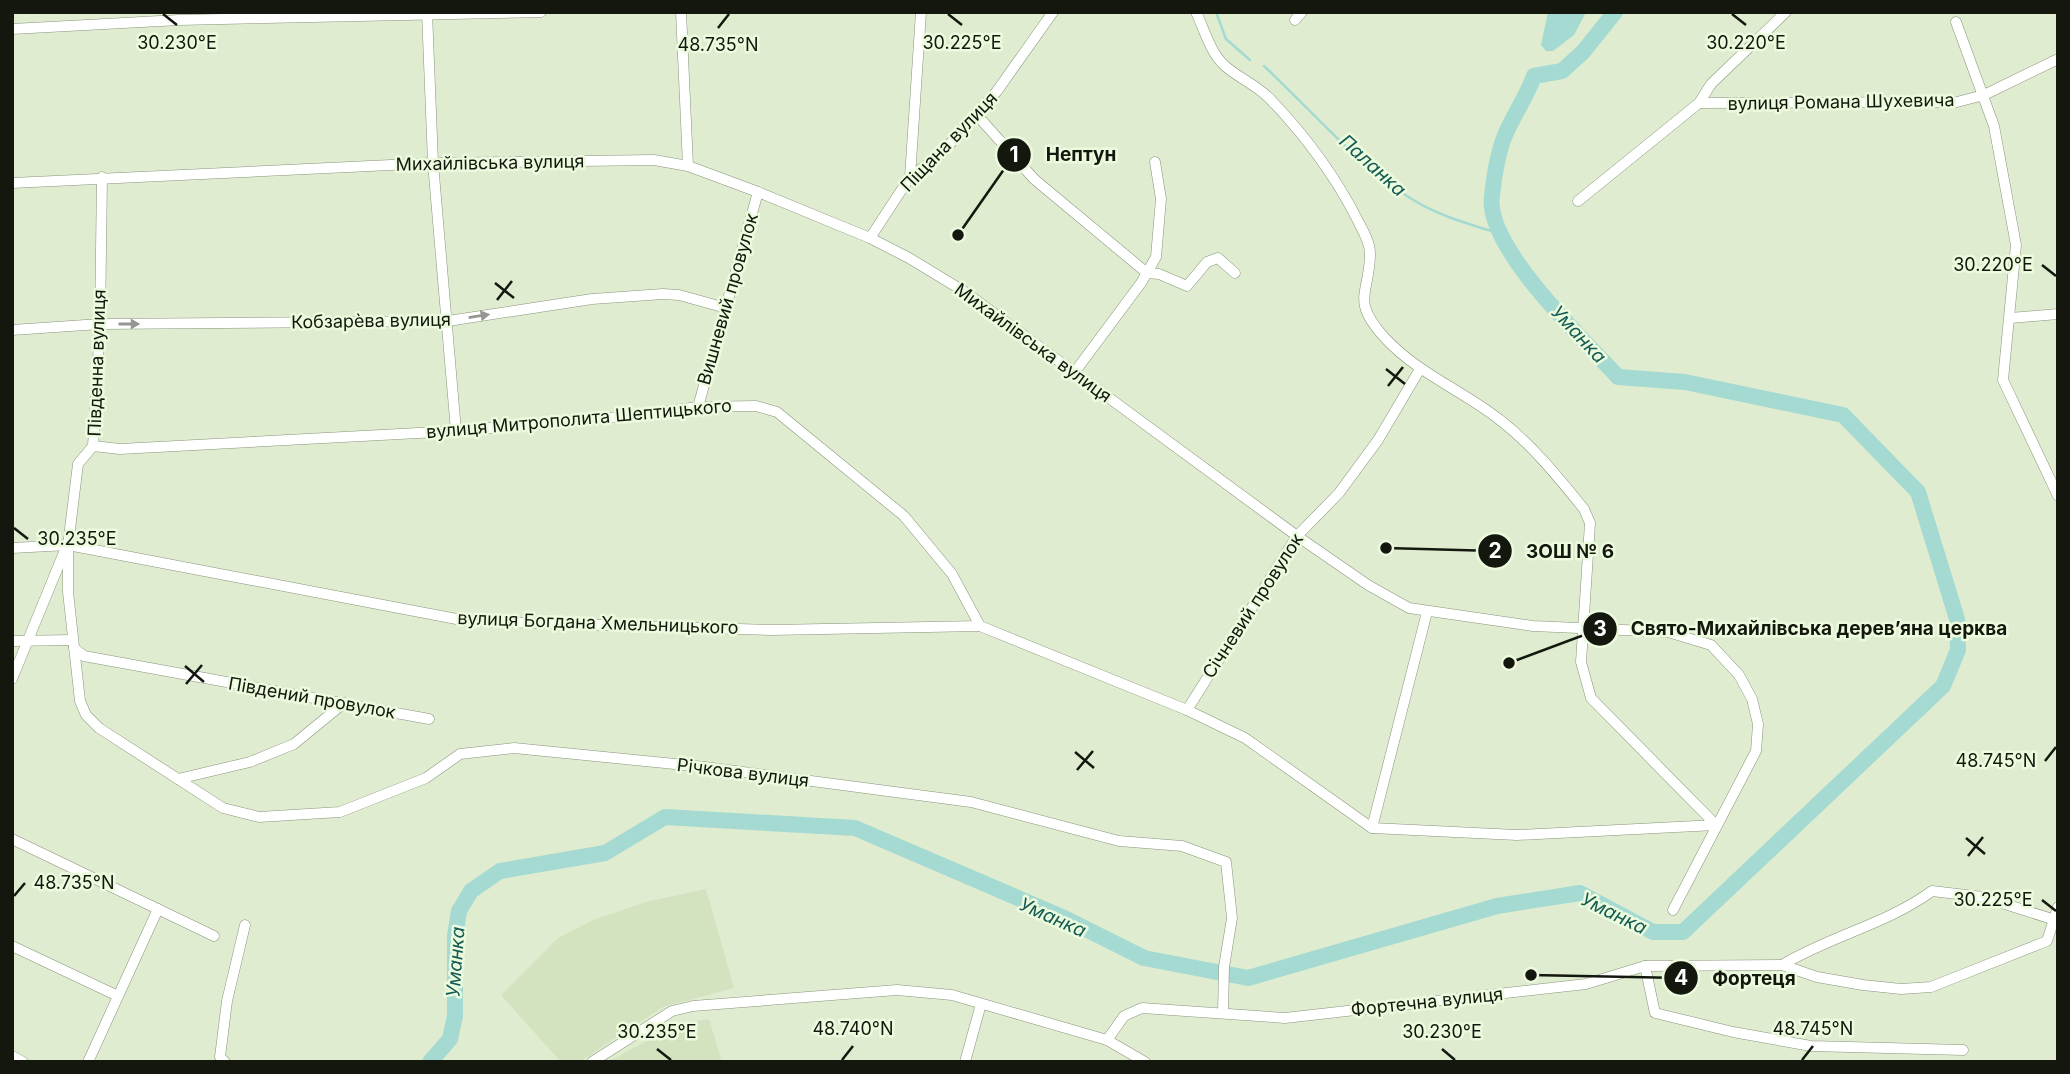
<svg xmlns="http://www.w3.org/2000/svg" width="2070" height="1074" font-family="Inter,sans-serif">
	<style>
		.built { fill: #d3e3bf }
		.water { fill: #a5dad2 }
		.lines { fill: none; stroke-linecap: round; stroke-linejoin: round }
		.stream { stroke: #a5dad2; stroke-width: 2.5 }
		.river { stroke: #a5dad2; stroke-width: 16 }
		.minor-casing { stroke: #89947a; stroke-width: 11 }
		.minor { stroke: #fff; stroke-width: 10 }
		.oneway { fill: #959792 }
		.ticks { fill: none; stroke: #13170d; stroke-width: 2.5 }
		.labels { text-anchor: middle; stroke-width: 5; stroke-linejoin: round; paint-order: stroke }
		.street-label { font-size: 18px; fill: #13170d; stroke: #ecfadd }
		.water-label { font-size: 19px; font-style: italic; fill: #145b53; stroke: #ecfadd }
		.ticks-label { font-size: 18px; text-anchor: middle; fill: #13170d; stroke: #ecfadd; stroke-width: 5; stroke-linejoin: round; paint-order: stroke }
		.leader { fill: none; stroke: #13170d; stroke-width: 2.5 }
		.callout-dot { fill: #13170d; stroke: #ecfadd; stroke-width: 2.5 }
		.mark-label { font-size: 21px; text-anchor: middle; font-weight: bold; fill: #fff }
		.callout-label { font-size: 19px; text-anchor: middle; font-weight: bold; fill: #13170d; stroke: #ecfadd; stroke-width: 5; stroke-linejoin: round; paint-order: stroke }
	</style>
	<rect width="100%" height="100%" fill="#dfecd0"/>
	<g class="built">
		<polygon points="706,889 734,988 663,1007 579,1062 561,1062 501,995 558,938 593,920 646,902"/>
		<polygon points="709,1019 722,1062 608,1062 678,1024"/>
	</g>
	<polygon class="water" points="1548,12 1585,14 1574,35 1553,51 1546,51 1541,45"/>
	<g class="lines">
		<g class="stream">
			<polyline points="1216,12 1226,39 1250,60"/>
			<path d="M1264 66C1309 108 1356 163 1407 196 1435 215 1469 224 1501 234"/>
		</g>
		<path class="river" d="M430 1062 450 1039 455 1016V936L459 911 471 891 500 871 605 853 665 817 855 828 1062 917 1144 958 1248 978 1497 906 1580 893 1653 932H1683L1943 686 1958 650 1957 619 1918 492 1843 415 1685 382 1618 377C1585 341 1484 246 1492 196 1494 177 1498 151 1506 133 1514 114 1527 96 1534 76L1562 71 1583 52 1615 12"/>
		<defs>
			<g id="minor">
				<polyline points="427,12 433,163 456,431"/>
				<polyline points="681,12 688,166"/>
				<path d="M1196 12C1204 29 1210 51 1223 64 1237 78 1257 84 1273 102 1306 137 1335 176 1357 219 1362 229 1370 242 1370 253 1370 294 1350 299 1384 337 1416 372 1459 389 1496 417 1530 442 1558 477 1584 509L1590 523 1581 662 1591 698 1716 825"/>
				<polyline points="1295,20 1302,12"/>
				<polyline points="1956,22 1994,126 2016,245 2003,380 2058,496"/>
				<polyline points="12,29 179,20 541,12"/>
				<polyline points="1699,103 1957,102 1984,95 2058,59"/>
				<polyline points="976,114 1034,179 1147,273 1159,274 1187,286 1207,262 1218,258 1235,273"/>
				<polyline points="102,177 100,324 93,446 78,464 68,545 68,592 80,701 86,715 99,728 223,808 259,817 340,812 426,778 460,754 514,748 705,767 971,802 1119,841 1182,846 1226,862 1232,918 1224,967 1223,1013"/>
				<polyline points="910,177 921,12"/>
				<polyline points="12,183 433,163 654,160 688,166 758,192 870,238 909,258 965,292 1297,536 1368,585 1409,608 1533,626 1668,632 1711,645 1739,675 1752,699 1758,724 1756,751 1673,910"/>
				<polyline points="1578,201 1699,103 1711,84 1786,12"/>
				<polyline points="870,238 910,177 941,154 997,91 1053,12"/>
				<polyline points="2010,318 2058,314"/>
				<polyline points="12,330 100,324 448,321 592,299 663,294 679,295 726,308"/>
				<polyline points="1074,373 1141,283 1156,257 1161,199 1155,162"/>
				<polyline points="698,407 758,192"/>
				<polyline points="93,446 120,449 456,431 630,416 698,407 756,406 777,412 904,516 952,574 980,626 1187,710 1245,738 1372,828 1517,835 1716,825"/>
				<polyline points="12,548 68,545 467,621 772,630 980,626"/>
				<polyline points="12,641 72,640"/>
				<polyline points="74,648 84,656 429,719"/>
				<polyline points="12,679 65,550"/>
				<polyline points="1187,710 1297,536 1339,493 1378,440 1420,369"/>
				<polyline points="178,779 250,762 294,744 344,703"/>
				<polyline points="1372,828 1427,612"/>
				<polyline points="12,839 214,936"/>
				<polyline points="12,946 118,996"/>
				<path d="M1782 965C1830 936 1887 924 1932 891L1983 897 2052 919"/>
				<polyline points="1645,966 1655,1013 1733,1032 1811,1046 1963,1050"/>
				<polyline points="1107,1040 1124,1016 1142,1008 1285,1018 1586,984 1645,966 1782,965 1817,977 1863,985 1901,989 1931,987 2047,941 2058,907"/>
				<polyline points="12,1056 23,1062"/>
				<polyline points="88,1062 158,909"/>
				<polyline points="225,1062 220,1057 227,1001 245,925"/>
				<polyline points="592,1062 672,1011 693,1006 897,990 952,995 1107,1040 1145,1062"/>
				<polyline points="965,1062 981,1004"/>
			</g>
		</defs>
		<use href="#minor" class="minor-casing"/>
		<use href="#minor" class="minor"/>
	</g>
	<defs><path id="oneway-solid" d="M-6-.8H1V-3.2L6.5 0L1 3.2V.8H-6Z" transform="scale(1.75)"/></defs>
	<g class="oneway">
		<use href="#oneway-solid" transform="translate(479 316) rotate(-9)"/>
		<use href="#oneway-solid" transform="translate(129 324)"/>
	</g>
	<path class="ticks" d="M163 14 177 25M948 14 962 25M1732 14 1746 25M718 28 729 14M2042 265 2056 276M495 283 514 298M497 300 512 281M1386 369 1405 384M1388 386 1403 367M14 528 28 539M185 666 204 682M186 684 202 665M1075 752 1094 768M2045 761 2056 747M1077 770 1093 751M1966 838 1985 854M1968 856 1983 837M14 896 25 883M2042 900 2056 911M657 1049 671 1060M1442 1049 1455 1060M842 1060 853 1046M1802 1060 1813 1046"/>
	<g class="labels">
		<g class="street-label">
			<text transform="translate(1841 102) rotate(-1)" y="6">вулиця Романа Шухевича</text>
			<text transform="translate(949 142) rotate(-46)" y="6">Піщана вулиця</text>
			<text transform="translate(490 163) rotate(-1)" y="6">Михайлівська вулиця</text>
			<text transform="translate(728 299) rotate(-74)" y="6">Вишневий провулок</text>
			<text transform="translate(371 321) rotate(-1)" y="6">Кобзарèва вулиця</text>
			<text transform="translate(1033 343) rotate(36)" y="6">Михайлівська вулиця</text>
			<text transform="translate(97 363) rotate(-88)" y="6">Південна вулиця</text>
			<text transform="translate(579 419) rotate(-5)" y="6">вулиця Митрополита Шептицького</text>
			<text transform="translate(1253 606) rotate(-57)" y="6">Січневий провулок</text>
			<text transform="translate(598 623) rotate(2)" y="6">вулиця Богдана Хмельницького</text>
			<text transform="translate(312 698) rotate(10)" y="6">Південий провулок</text>
			<text transform="translate(743 773) rotate(7)" y="6">Річкова вулиця</text>
			<text transform="translate(1427 1002) rotate(-6)" y="6">Фортечна вулиця</text>
		</g>
		<g class="water-label">
			<text transform="translate(1373 165) rotate(42)" y="7">Паланка</text>
			<text transform="translate(1579 334) rotate(47)" y="7">Уманка</text>
			<text transform="translate(1614 913) rotate(26)" y="7">Уманка</text>
			<text transform="translate(1053 917) rotate(24)" y="7">Уманка</text>
			<text transform="translate(455 962) rotate(-86)" y="7">Уманка</text>
		</g>
	</g>
	<g class="ticks-label">
		<text x="177" y="49">30.230°E</text>
		<text x="962" y="49">30.225°E</text>
		<text x="1746" y="49">30.220°E</text>
		<text x="718" y="51">48.735°N</text>
		<text x="1993" y="271">30.220°E</text>
		<text x="77" y="545">30.235°E</text>
		<text x="1996" y="767">48.745°N</text>
		<text x="74" y="889">48.735°N</text>
		<text x="1993" y="906">30.225°E</text>
		<text x="853" y="1035">48.740°N</text>
		<text x="1813" y="1035">48.745°N</text>
		<text x="657" y="1038">30.235°E</text>
		<text x="1442" y="1038">30.230°E</text>
	</g>
	<path class="leader" d="M958 235L1014 155M1386 548L1495 551M1509 663L1600 629M1531 975L1681 978"/>
	<g class="callout-dot">
		<circle cx="958" cy="235" r="7"/>
		<circle cx="1386" cy="548" r="7"/>
		<circle cx="1509" cy="663" r="7"/>
		<circle cx="1531" cy="975" r="7"/>
		<circle cx="1014" cy="155" r="18"/>
		<circle cx="1495" cy="551" r="18"/>
		<circle cx="1600" cy="629" r="18"/>
		<circle cx="1681" cy="978" r="18"/>
	</g>
	<g class="mark-label">
		<text x="1014" y="162">1</text>
		<text x="1495" y="558">2</text>
		<text x="1600" y="636">3</text>
		<text x="1681" y="985">4</text>
	</g>
	<g class="callout-label">
		<text x="1081" y="161">Нептун</text>
		<text x="1570" y="558">ЗОШ № 6</text>
		<text x="1819" y="635">Свято-Михайлівська деревʼяна церква</text>
		<text x="1754" y="985">Фортеця</text>
	</g>
	<rect width="2070" height="1074" fill="none" stroke="#13170d" stroke-width="28"/>
</svg>
